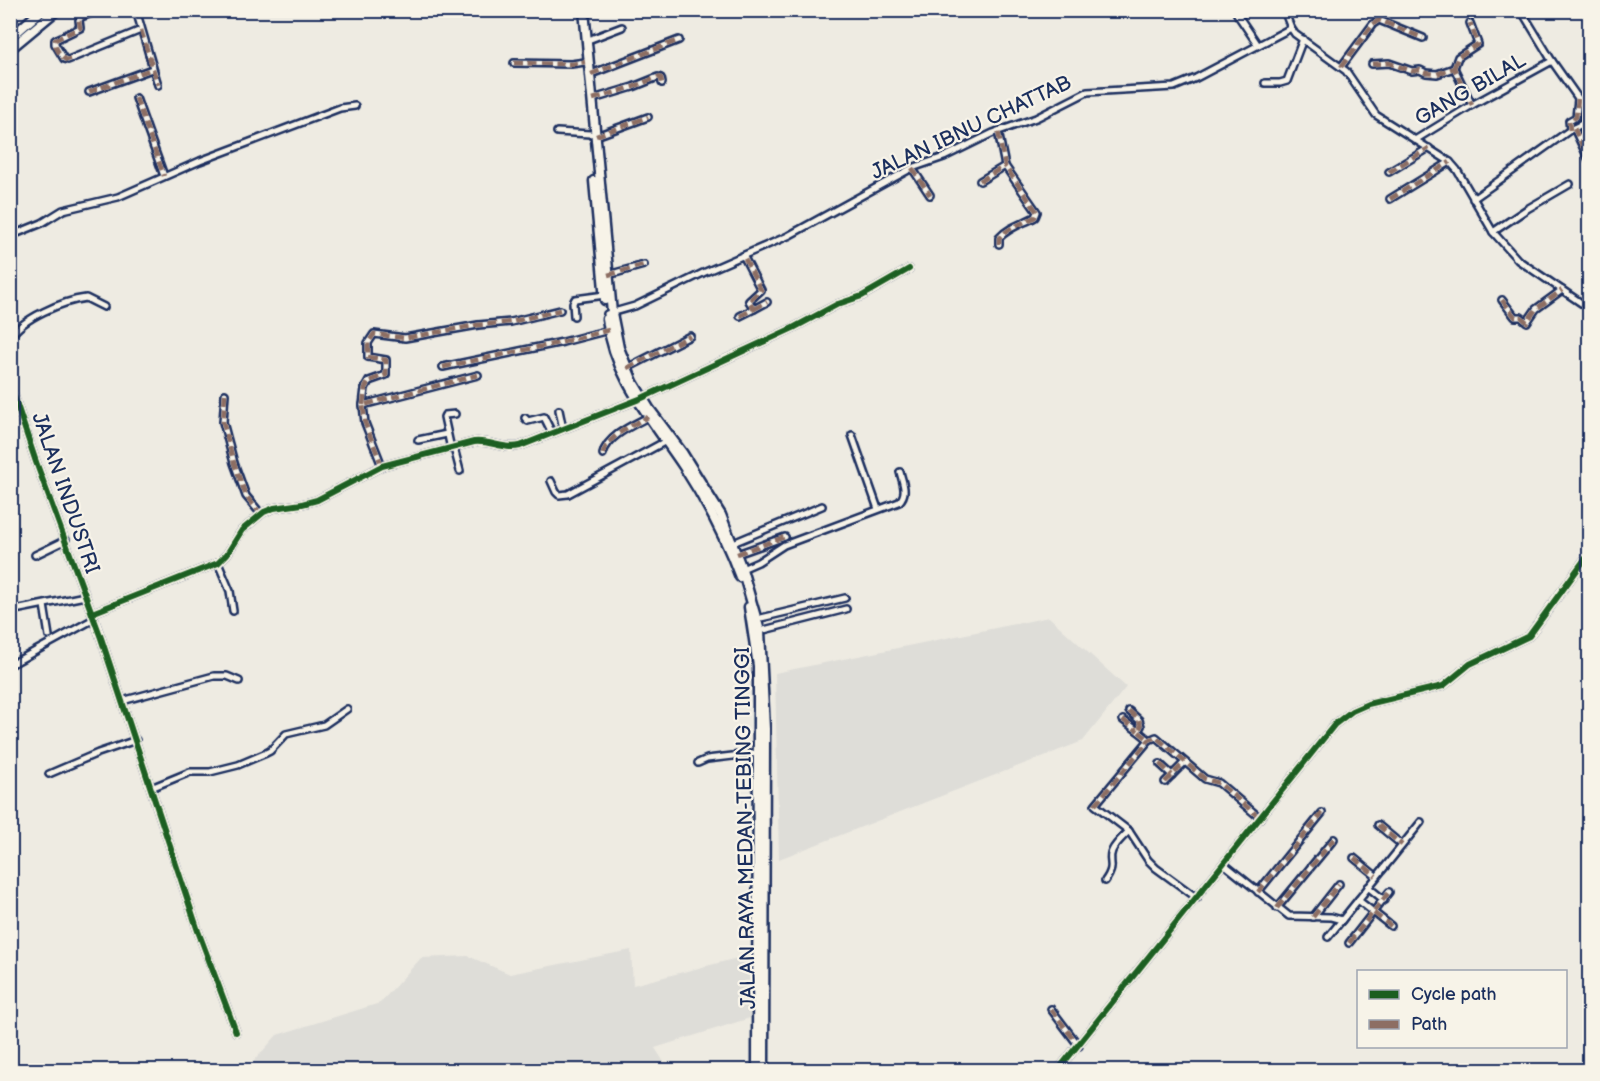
<svg xmlns="http://www.w3.org/2000/svg" width="1600" height="1081" font-family="'Balsamiq Sans',sans-serif">
	<style>
		.built { fill: #deddd8 }
		.lines { fill: none; stroke-linecap: round; stroke-linejoin: round }
		.minor-casing { stroke: #1b2f5e; stroke-width: 10 }
		.highway-casing { stroke: #1b2f5e; stroke-width: 13 }
		.minor { stroke: #f7f3e8; stroke-width: 5 }
		.highway { stroke: #f7f3e8; stroke-width: 8 }
		.quiet { stroke: #8d6e63; stroke-width: 4.5; stroke-dasharray: 9 4.5; stroke-linecap: butt }
		.cycleway-casing { stroke: #f7f3e8; stroke-width: 10 }
		.cycleway { stroke: #1b5e20; stroke-width: 6 }
		.labels { text-anchor: middle; stroke-width: 4.5; stroke-linejoin: round; paint-order: stroke }
		.street-label { font-size: 21px; fill: #1b2f5e; stroke: #f7f3e8 }
	</style>
	<rect width="100%" height="100%" fill="#eeebe2"/>
	<filter id="ink" filterUnits="userSpaceOnUse"><feTurbulence type="fractalNoise" baseFrequency=".0167" numOctaves="2"/><feDisplacementMap in="SourceGraphic" scale="12" xChannelSelector="R" yChannelSelector="G"/><feConvolveMatrix kernelMatrix="1 2 1 2 8 2 1 2 1" color-interpolation-filters="sRGB"/></filter>
	<g filter="url(#ink)">
		<g class="built">
			<polygon points="1049,617 1126,687 1083,741 779,859 775,673"/>
			<polygon points="631,950 633,985 749,955 750,1018 655,1048 669,1070 246,1070 277,1035 380,1003 421,958 468,956 510,974"/>
		</g>
		<g class="lines">
			<defs>
				<g id="minor">
					<polyline points="100,10 81,17 79,20 80,28 55,40 55,44 64,59 68,60 141,30"/>
					<polyline points="136,10 158,85"/>
					<polyline points="1284,10 1291,28 1295,34 1346,71 1376,115 1450,162 1457,170 1493,232 1518,260 1590,309"/>
					<polyline points="1237,14 1258,45"/>
					<polyline points="588,40 622,27"/>
					<polyline points="1552,61 1590,115"/>
					<polyline points="514,63 571,64 585,62"/>
					<polyline points="1372,64 1389,63 1412,71 1420,70 1426,73 1437,74 1454,68 1472,105"/>
					<polyline points="1341,67 1373,24 1379,20 1423,38"/>
					<polyline points="1454,68 1458,57 1478,44 1470,23"/>
					<polyline points="591,74 679,40"/>
					<polyline points="1265,83 1280,83 1287,81 1303,39"/>
					<polyline points="89,92 152,69"/>
					<polyline points="136,98 164,176"/>
					<polyline points="593,99 633,87 658,77 661,78 662,83"/>
					<polyline points="1574,128 1590,162"/>
					<polyline points="1570,130 1569,121 1576,117 1578,99"/>
					<polyline points="557,132 590,134"/>
					<polyline points="596,136 648,117"/>
					<polyline points="1415,140 1472,105 1552,61 1521,10"/>
					<polyline points="912,168 930,195"/>
					<polyline points="1389,172 1429,148"/>
					<polyline points="980,181 1005,166 998,131"/>
					<polyline points="1390,199 1450,162"/>
					<polyline points="1473,199 1570,130 1590,120"/>
					<polyline points="1493,232 1527,209 1570,184"/>
					<polyline points="10,236 42,223 63,210 118,197 200,161 340,108 355,106"/>
					<path d="M999 244V238C1009 227 1022 224 1035 217L1037 212 1005 166"/>
					<polyline points="608,275 644,265"/>
					<polyline points="1502,300 1515,317 1521,317 1527,322 1536,309 1562,290"/>
					<polyline points="754,309 767,302"/>
					<polyline points="607,314 635,306 703,273 788,236 912,168 944,157 993,133 1036,118 1087,92 1174,87 1196,78 1291,28"/>
					<polyline points="574,316 573,303 575,299 605,295"/>
					<polyline points="740,316 754,309 749,301 761,290 744,257"/>
					<path d="M10 338C22 318 63 301 86 298L104 307"/>
					<polyline points="443,367 563,342 609,330"/>
					<polyline points="627,368 690,336"/>
					<polyline points="10,384 36,462 101,638 198,931 236,1032"/>
					<polyline points="225,394 223,422 234,463 246,496 261,514"/>
					<polyline points="363,405 365,388 369,381 386,375 386,360 368,357 368,343 374,334 405,338 478,325 511,322 560,310"/>
					<polyline points="559,410 563,429"/>
					<polyline points="525,418 528,421 544,417 552,433"/>
					<polyline points="852,435 878,509"/>
					<polyline points="418,440 447,434"/>
					<polyline points="454,448 460,471"/>
					<polyline points="451,449 444,417 445,415 455,414"/>
					<path d="M603 454C607 436 633 425 648 417"/>
					<polyline points="382,466 365,423 363,405 478,375"/>
					<polyline points="551,481 556,492 559,495 568,494 666,441"/>
					<polyline points="733,543 822,506"/>
					<polyline points="737,554 785,537"/>
					<polyline points="35,555 66,540"/>
					<polyline points="218,563 230,591 233,611"/>
					<path d="M742 569 758 562 784 545 899 502C908 493 903 484 900 472"/>
					<polyline points="10,595 15,610"/>
					<polyline points="44,605 49,636"/>
					<polyline points="10,611 85,596"/>
					<path d="M92 613 218 563 227 554 242 530 264 512 274 508 302 504 317 500 382 466 474 442C490 440 504 450 520 446L642 398 793 328 838 304 862 296 909 269"/>
					<polyline points="757,619 845,598"/>
					<polyline points="760,631 846,609"/>
					<polyline points="10,665 94,619"/>
					<polyline points="122,701 214,676 227,676 239,681"/>
					<polyline points="1129,711 1139,720 1141,726 1138,731 1149,740"/>
					<polyline points="1123,720 1138,731"/>
					<polyline points="698,763 707,759 758,753"/>
					<polyline points="1160,764 1172,775"/>
					<polyline points="49,774 98,753 136,740"/>
					<polyline points="1165,782 1184,763"/>
					<polyline points="151,788 190,772 210,772 238,765 264,754 270,751 286,734 324,725 347,709"/>
					<polyline points="1378,825 1402,845"/>
					<polyline points="1354,858 1376,876"/>
					<polyline points="1224,864 1289,916 1331,917 1342,920 1421,822"/>
					<path d="M1105 881C1117 864 1107 862 1112 851 1115 844 1123 837 1129 831"/>
					<polyline points="1368,887 1384,900"/>
					<polyline points="1258,892 1322,813"/>
					<polyline points="1197,898 1156,868 1148,860 1129,831 1095,805 1149,740 1156,737 1205,779 1219,783 1260,818"/>
					<polyline points="1358,900 1391,926"/>
					<polyline points="1277,908 1334,839"/>
					<polyline points="1313,917 1339,884"/>
					<polyline points="1328,937 1342,920"/>
					<polyline points="1349,943 1389,892"/>
					<polyline points="1051,1009 1079,1046"/>
					<polyline points="1058,1070 1335,724 1352,711 1368,704 1443,686 1470,664 1529,636 1585,559 1590,556"/>
				</g>
				<g id="highway">
					<polyline points="584,10 612,313 619,348 633,382 650,410 683,454 721,515 742,569 760,631 765,729 764,1070"/>
					<polyline points="10,38 42,10"/>
					<polyline points="10,49 57,10"/>
					<polyline points="594,181 605,300"/>
					<path d="M607 319C614 378 652 419 684 467 706 501 726 539 740 577"/>
					<polyline points="749,607 758,666 758,704 757,1070"/>
				</g>
			</defs>
			<use href="#minor" class="minor-casing"/>
			<use href="#highway" class="highway-casing"/>
			<use href="#minor" class="minor"/>
			<use href="#highway" class="highway"/>
			<g class="quiet">
				<polyline points="141,30 158,85"/>
				<path d="M70 59 66 60C60 56 54 47 55 40L80 28 79 20 81 17 100 10"/>
				<polyline points="514,63 571,64 585,62"/>
				<polyline points="1372,64 1389,63 1412,71 1420,70 1426,73 1437,74 1454,68 1472,105"/>
				<polyline points="1341,67 1373,24 1379,20 1423,38"/>
				<polyline points="1454,68 1458,57 1478,44 1470,23"/>
				<polyline points="591,74 679,40"/>
				<polyline points="89,92 152,69"/>
				<polyline points="136,98 164,176"/>
				<polyline points="593,99 633,87 658,77 661,78 662,83"/>
				<polyline points="1574,128 1590,162"/>
				<polyline points="1570,130 1569,121 1576,117 1578,99"/>
				<polyline points="596,136 648,117"/>
				<polyline points="912,168 930,195"/>
				<polyline points="1389,172 1429,148"/>
				<polyline points="980,181 1005,166 998,131"/>
				<polyline points="1390,199 1450,162"/>
				<path d="M999 244V238C1009 227 1022 224 1035 217L1037 212 1005 166"/>
				<polyline points="608,275 644,265"/>
				<polyline points="1502,300 1515,317 1521,317 1527,322 1536,309 1562,290"/>
				<polyline points="754,309 767,302"/>
				<polyline points="740,316 754,309 749,301 761,290 744,257"/>
				<polyline points="443,367 563,342 609,330"/>
				<polyline points="627,368 690,336"/>
				<polyline points="225,394 223,422 234,463 246,496 261,514"/>
				<polyline points="363,405 365,388 369,381 386,375 386,360 368,357 368,343 374,334 405,338 478,325 511,322 560,310"/>
				<path d="M603 454C607 436 633 425 648 417"/>
				<polyline points="382,466 365,423 363,405 478,375"/>
				<polyline points="737,554 785,537"/>
				<polyline points="1129,711 1139,720 1141,726 1138,731 1149,740"/>
				<polyline points="1123,720 1138,731"/>
				<polyline points="1160,764 1172,775"/>
				<polyline points="1165,782 1184,763"/>
				<polyline points="1095,805 1149,740 1156,737 1205,779 1219,783 1260,818"/>
				<polyline points="1378,825 1402,845"/>
				<polyline points="1354,858 1376,876"/>
				<polyline points="1258,892 1322,813"/>
				<polyline points="1277,908 1334,839"/>
				<polyline points="1374,913 1391,926"/>
				<polyline points="1313,917 1339,884"/>
				<polyline points="1349,943 1389,892"/>
				<polyline points="1051,1009 1079,1046"/>
			</g>
			<defs>
				<g id="cycleway">
					<polyline points="10,384 36,462 101,638 198,931 236,1032"/>
					<path d="M92 613 218 563 227 554 242 530 264 512 274 508 302 504 317 500 382 466 474 442C490 440 504 450 520 446L642 398 793 328 838 304 862 296 909 269"/>
					<polyline points="1058,1070 1335,724 1352,711 1368,704 1443,686 1470,664 1529,636 1585,559 1590,556"/>
				</g>
			</defs>
			<use href="#cycleway" class="cycleway-casing"/>
			<use href="#cycleway" class="cycleway"/>
		</g>
	</g>
	<g class="labels">
		<g class="street-label">
			<text transform="translate(1470 89) rotate(-30)" y="7">GANG BILAL</text>
			<text transform="translate(971 127) rotate(-25)" y="7">JALAN IBNU CHATTAB</text>
			<text transform="translate(66 493) rotate(71)" y="7">JALAN INDUSTRI</text>
			<text transform="translate(745 828) rotate(-91)" y="7">JALAN RAYA MEDAN-TEBING TINGGI</text>
		</g>
	</g>
	<rect width="1600" height="1081" fill="none" stroke="#f7f3e8" stroke-width="36"/>
	<rect x="18" y="18" width="1564" height="1045" fill="none" stroke="#1b2f5e" stroke-width="2" filter="url(#ink)"/>
	<rect x="1357" y="970" width="210" height="78" fill="#f7f3e8" stroke="#9fa5b1" stroke-width="1.5"/>
	<rect x="1369" y="990" width="30" height="9" fill="#1b5e20" stroke="#9fa5b1" stroke-width="1.5"/>
	<text x="1411" y="1000" font-size="18" fill="#1b2f5e">Cycle path</text>
	<rect x="1369" y="1020" width="30" height="9" fill="#8d6e63" stroke="#9fa5b1" stroke-width="1.5"/>
	<text x="1411" y="1030" font-size="18" fill="#1b2f5e">Path</text>
</svg>
